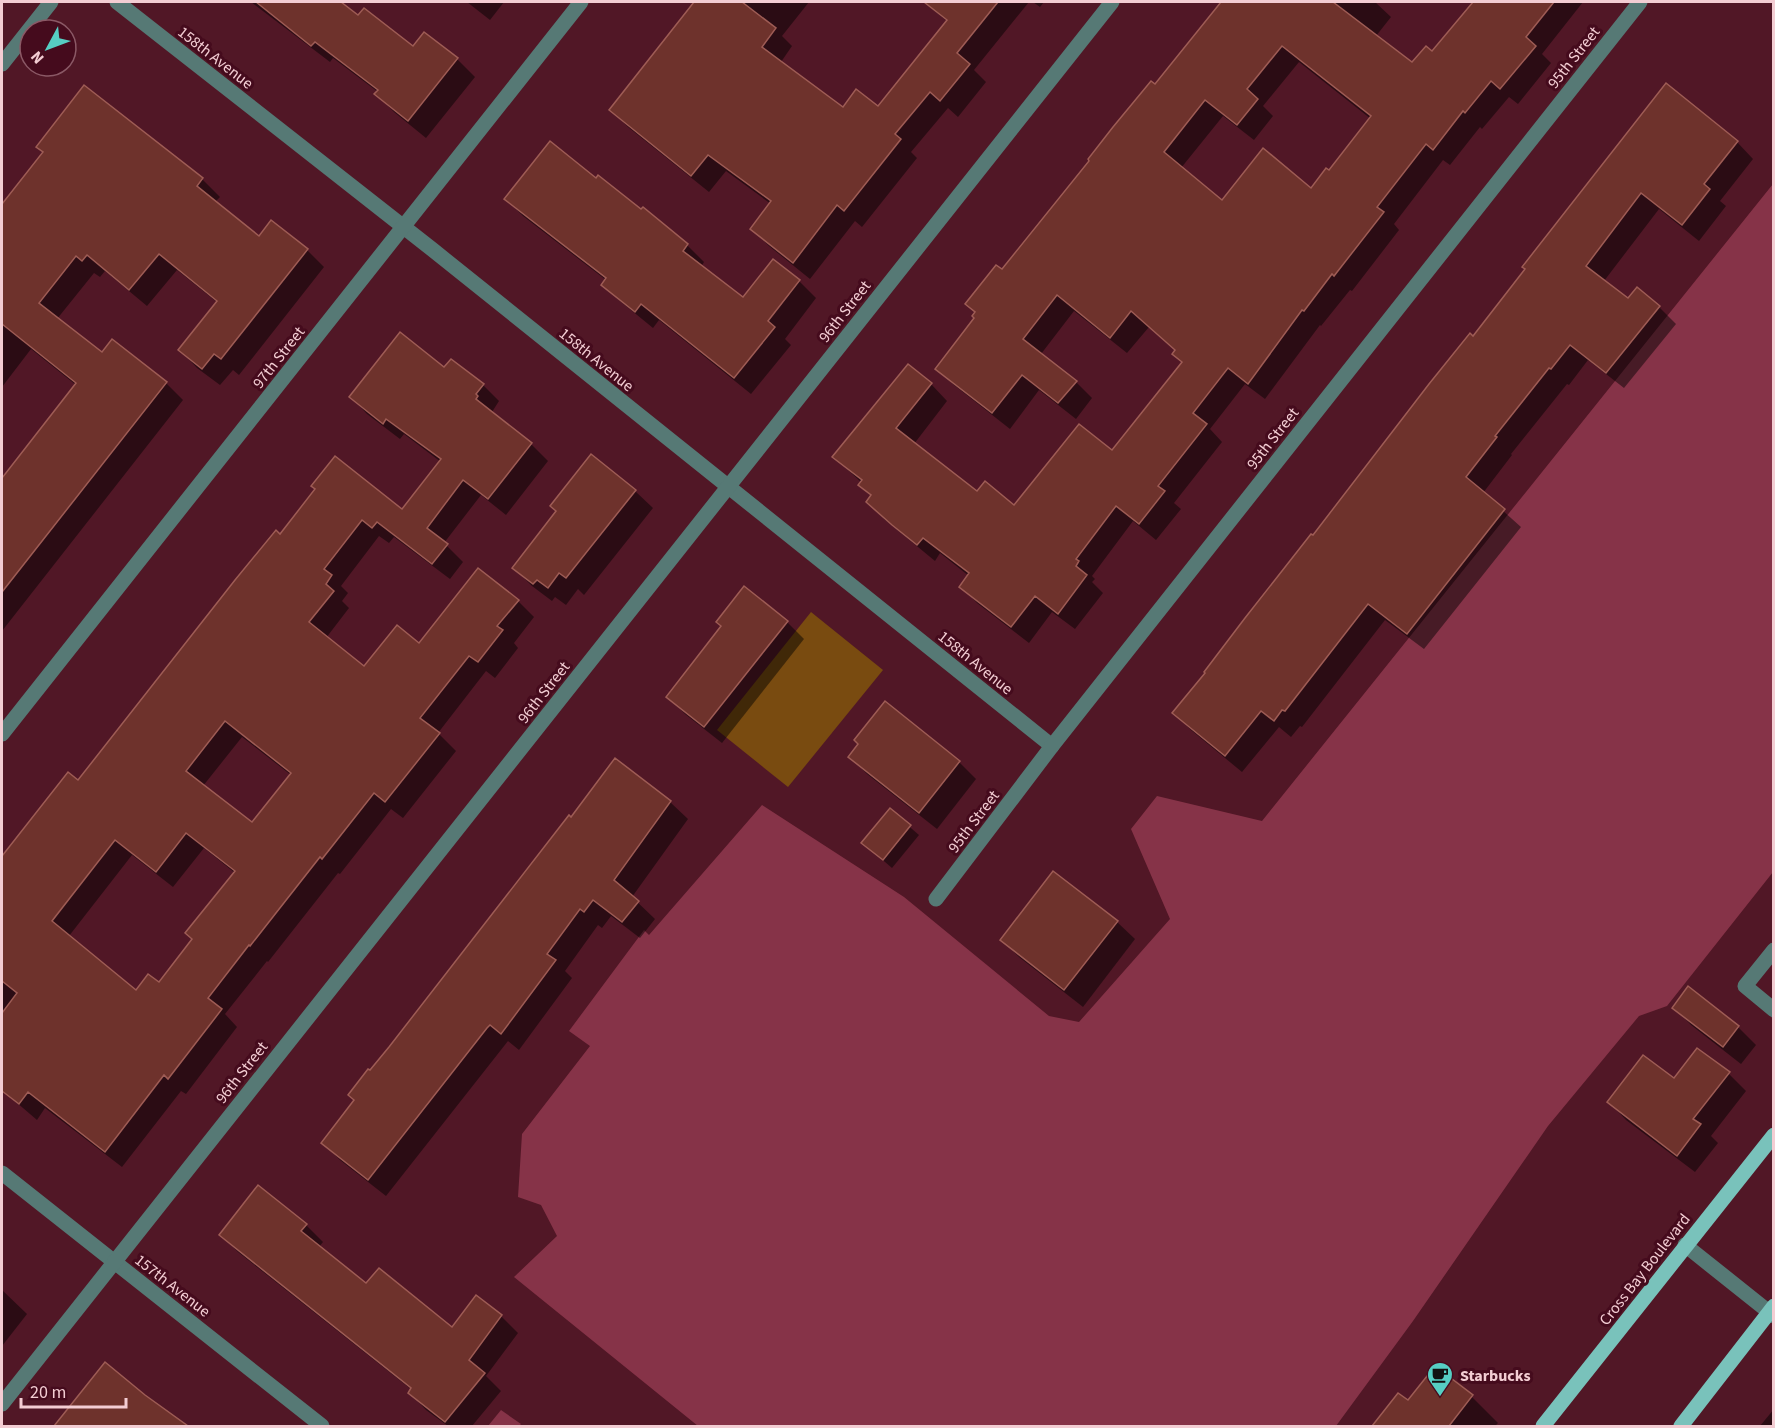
<svg xmlns="http://www.w3.org/2000/svg" width="1775" height="1428" font-family="'Source Sans 3',sans-serif">
	<style>
		.green { fill: #794b10 }
		.water { fill: #863348 }
		.shadow { fill: #0007; fill-rule: evenodd }
		.building { fill: #6e322c; stroke: #9e5c55; stroke-width: 1.5; fill-rule: evenodd }
		.lines { fill: none; stroke-linecap: round; stroke-linejoin: round }
		.minor { stroke: #567975; stroke-width: 15 }
		.major { stroke: #79c2bb; stroke-width: 15 }
		.labels { text-anchor: middle; stroke-width: 6; stroke-linejoin: round; paint-order: stroke }
		.street-label { font-size: 16px; fill: #f3cdd3; stroke: #450b1d }
		.poi-label { font-size: 16px; font-weight: bold; fill: #f3cdd3; stroke: #450b1d; text-anchor: start }
	</style>
	<rect width="100%" height="100%" fill="#511726"/>
	<polygon class="green" points="811,612 883,670 788,787 717,730"/>
	<g class="water">
		<polygon points="1773,184 1773,872 1667,1006 1639,1016 1548,1126 1413,1321 1336,1426 698,1426 514,1277 557,1236 541,1205 518,1197 522,1134 590,1046 569,1031 644,930 649,935 762,805 904,897 1049,1016 1079,1022 1170,919 1131,829 1157,796 1262,821"/>
		<polygon points="501,1410 521,1424 519,1426 488,1426"/>
	</g>
	<g class="shadow">
		<polygon points="251,2 338,2 358,17 413,48 424,34 457,59 475,77 426,138 394,112 376,94 378,92 333,58 330,62"/>
		<polygon points="467,2 504,2 490,20"/>
		<polygon points="695,2 809,2 782,36 792,46 781,62 843,109 878,109 948,22 924,2 1029,2 974,70 986,82 958,117 948,108 911,152 917,158 862,227 855,221 810,279 769,246 752,229 771,204 726,171 709,192 628,127 611,110"/>
		<polygon points="1033,2 1044,2 1040,7"/>
		<path d="M1223 2H1375L1391 17 1376 36 1412 64 1432 54 1475 2H1583L1542 54 1551 63 1518 104 1509 97 1482 129 1480 127 1450 165 1443 160 1394 224 1399 230 1352 291 1350 290 1321 326 1320 325 1265 399 1245 384 1210 429 1222 442 1174 503 1181 509 1156 540 1133 521 1092 576 1095 579 1092 582 1103 593 1075 629 1052 612 1029 643 977 603 961 586 969 576 940 553 935 561 884 519 868 502 872 497 860 485 862 483 834 457 931 384 947 401 914 444 977 493 1014 507 1112 452 1183 363 1176 351 1149 327 1127 353 1074 311 1041 354 1076 382 1092 398 1076 419 1039 390 1010 429 954 385 937 369 976 318 1002 271ZM1299 62 1371 119 1329 173 1312 190 1223 202 1181 168 1223 116 1254 140 1273 116 1263 106Z"/>
		<polygon points="1666,85 1737,142 1753,159 1720,201 1726,206 1699,241 1659,209 1604,281 1628,300 1659,307 1676,324 1624,388 1588,360 1569,385 1567,384 1511,454 1512,455 1483,493 1521,527 1424,649 1385,620 1302,727 1300,726 1291,737 1279,727 1242,772 1191,730 1174,713 1474,338"/>
		<polygon points="85,87 202,179 220,197 215,202 259,238 307,250 324,267 239,375 233,370 220,385 197,368 180,350 218,303 177,270 147,306 105,271 100,277 94,273 57,319 102,354 166,383 183,400 2,631 2,481 76,385 31,349 2,387 2,207 44,153 38,147"/>
		<polygon points="596,180 641,212 643,209 687,245 704,262 701,267 743,299 774,261 799,281 816,298 785,339 791,345 751,394 659,320 653,328 620,301 603,284 606,280 523,216 506,199"/>
		<path d="M445 369 483 385 499 401 492 412 531 444 548 461 506 515 481 495 444 543 463 562 450 579 394 537 389 543 379 536 341 586 348 593 342 601 349 608 326 638 365 668 518 601 534 617 514 643 518 648 495 678 486 671 438 733 456 751 403 818 391 809 340 874 338 873 268 962 267 961 225 1014 237 1027 186 1094 181 1091 122 1167 45 1108 37 1120 2 1090 3 1076 2 1074V859L68 774 78 782 280 536 403 511 441 462 404 434 400 439 367 414 351 397ZM242 737 291 775 252 824 203 786ZM204 848 235 873 194 939 159 984 136 992 69 936 132 855 173 887Z"/>
		<polygon points="635,491 653,508 584,595 578,589 566,605 555,597 552,601 532,586 514,568"/>
		<polygon points="787,622 804,639 722,743 685,714 668,697"/>
		<polygon points="860,744 959,762 976,779 937,829 867,774 850,757"/>
		<polygon points="616,760 670,802 688,819 632,897 655,919 640,938 611,916 602,928 598,925 565,971 572,978 519,1050 508,1041 386,1196 340,1160 323,1143 356,1101 370,1072 572,819"/>
		<polygon points="890,810 919,835 892,868 863,843"/>
		<polygon points="1117,922 1135,939 1083,1007 1019,957 1002,940"/>
		<polygon points="1688,989 1738,1027 1756,1045 1741,1064 1691,1025 1674,1007"/>
		<polygon points="1729,1074 1746,1091 1711,1136 1718,1143 1695,1172 1626,1120 1609,1102 1674,1081"/>
		<polygon points="306,1225 323,1242 319,1247 367,1286 453,1329 477,1298 501,1316 518,1333 486,1376 501,1391 472,1426 448,1426 426,1410 410,1393 412,1390 238,1252 221,1235"/>
		<polygon points="2,1290 27,1314 2,1346"/>
		<polygon points="1399,1395 1408,1402 1472,1397 1498,1423 1495,1426 1374,1426"/>
		<polygon points="1774,1409 1774,1426 1760,1426"/>
		<polygon points="176,1419 183,1426 65,1426 60,1421"/>
	</g>
	<g class="building">
		<polygon points="256,2 341,2 358,15 364,8 413,46 424,32 458,58 408,121 374,94 378,90 315,42 311,46"/>
		<polygon points="694,2 742,2 776,28 762,47 843,107 856,89 878,106 947,20 924,2 998,2 957,53 970,64 940,101 930,92 895,134 901,139 844,211 837,205 793,263 750,229 771,201 708,155 691,176 609,110"/>
		<path d="M1221 2H1333L1412 62 1426 46 1432 51 1473 2H1554L1526 37 1536 46 1500 89 1491 81 1465 113 1463 111 1433 150 1426 144 1377 207 1384 212 1334 276 1332 274 1304 311 1302 310 1248 384 1228 368 1193 413 1207 424 1158 486 1165 491 1139 524 1116 506 1076 559 1079 561 1076 566 1087 575 1058 614 1035 596 1011 627 959 587 969 573 923 538 917 545 892 525 866 502 871 495 858 485 862 480 832 457 908 364 932 383 896 428 977 491 985 481 1014 505 1079 424 1112 450 1182 362 1172 354 1175 350 1131 311 1110 338 1057 295 1023 339 1077 381 1058 403 1022 375 992 413 935 369 974 318 972 316 975 312 965 304 996 265 1002 269 1089 161 1088 159 1113 127 1151 81 1155 84ZM1282 46 1371 116 1329 170 1326 168 1311 188 1263 148 1222 200 1164 152 1205 100 1237 125 1258 99 1247 89Z"/>
		<polygon points="1666,83 1738,141 1704,184 1710,189 1682,225 1641,193 1586,266 1628,298 1637,287 1660,306 1606,373 1570,345 1551,369 1549,368 1495,436 1497,437 1466,477 1505,509 1407,634 1368,604 1285,711 1282,710 1274,721 1261,711 1225,756 1172,713 1205,673 1204,672 1245,618 1311,534 1313,535 1429,384 1470,333 1473,336 1525,269 1522,267"/>
		<polygon points="84,85 203,178 197,186 259,236 271,220 308,249 221,359 214,354 202,369 178,350 217,301 159,254 129,290 87,255 82,261 76,256 39,303 102,352 112,339 167,382 2,592 2,478 76,383 2,324 2,204 43,152 36,147"/>
		<polygon points="550,141 596,178 598,175 641,209 643,207 688,244 683,251 743,297 773,259 800,280 768,321 775,327 734,378 641,304 635,312 601,285 606,278 504,199"/>
		<path d="M400 332 444 367 451 359 484 384 476 394 478 396 476 399 532 443 488 499 463 480 427 528 448 544 432 564 377 522 372 528 362 520 324 569 332 575 326 584 334 591 309 622 364 666 397 625 419 643 478 568 519 600 497 626 503 630 478 662 469 656 420 718 440 733 385 802 374 793 322 859 320 857 250 946 249 945 208 998 222 1009 168 1079 164 1075 105 1152 28 1092 19 1104 2 1091V1013L17 993 2 981V856L68 772 78 780 235 580 276 530 280 534 315 489 311 486 335 456 402 509 441 459 386 419 383 424 349 397ZM225 721 291 773 252 822 186 771ZM186 833 235 871 185 933 192 939 159 982 148 974 136 990 52 921 115 840 156 872Z"/>
		<polygon points="591,454 636,490 566,578 559,573 548,588 537,580 533,584 512,568 556,511 550,506"/>
		<polygon points="744,586 788,621 704,727 666,697 721,626 716,622"/>
		<polygon points="885,701 960,761 919,813 848,757 858,744 854,740"/>
		<polygon points="615,758 671,801 614,880 639,901 622,922 593,900 584,912 580,909 547,954 556,960 501,1034 490,1025 487,1028 368,1180 321,1143 354,1100 348,1095 368,1069 370,1070 389,1047 569,815 571,817"/>
		<polygon points="890,808 911,825 883,860 861,843"/>
		<polygon points="1053,871 1118,921 1064,990 1000,940"/>
		<polygon points="1688,986 1739,1026 1723,1047 1672,1008"/>
		<polygon points="1697,1048 1730,1072 1693,1119 1701,1124 1677,1156 1607,1102 1643,1055 1674,1078"/>
		<polygon points="258,1185 307,1224 301,1231 366,1283 379,1268 452,1327 476,1295 502,1315 469,1360 485,1373 445,1422 408,1393 411,1388 219,1235"/>
		<polygon points="105,1362 145,1395 188,1426 54,1426"/>
		<polygon points="1435,1366 1473,1395 1449,1426 1372,1426 1398,1393 1408,1400"/>
	</g>
	<g class="lines">
		<g class="minor">
			<polyline points="117,2 433,250 1052,746"/>
			<polyline points="2,64 51,2"/>
			<polyline points="2,734 581,2"/>
			<polyline points="936,899 1052,746 1640,2"/>
			<polyline points="1774,950 1745,986 1774,1010"/>
			<polyline points="2,1173 322,1426"/>
			<polyline points="1685,1245 1774,1316"/>
			<polyline points="2,1404 1112,2"/>
		</g>
		<g class="major">
			<polyline points="1543,1426 1774,1135"/>
			<polyline points="1681,1426 1774,1306"/>
		</g>
	</g>
	<defs>
		<symbol id="cafe-pin" viewBox="-11 -11 22 30"><path d="M0 17L-7.5 6A9.5 9.5 0 1 1 7.5 6Z" fill="#56cec3" stroke="#450b1d"/><path d="M-5.5-4.5H6V0H3Q3 3.5 0 3.5H-2.5Q-5.5 3.5-5.5 0ZM3-3.2v2h1.7v-2ZM-6 4.5H4V6H-6Z" fill="#111"/></symbol>
	</defs>
	<g fill-rule="evenodd">
		<use href="#cafe-pin" x="1425" y="1360" width="30" height="40"/>
	</g>
	<g class="labels">
		<g class="street-label">
			<text transform="translate(216 57) rotate(38)" y="6">158th Avenue</text>
			<text transform="translate(1573 57) rotate(-52)" y="6">95th Street</text>
			<text transform="translate(844 311) rotate(-52)" y="6">96th Street</text>
			<text transform="translate(278 357) rotate(-52)" y="6">97th Street</text>
			<text transform="translate(597 359) rotate(39)" y="6">158th Avenue</text>
			<text transform="translate(1272 438) rotate(-52)" y="6">95th Street</text>
			<text transform="translate(976 662) rotate(39)" y="6">158th Avenue</text>
			<text transform="translate(543 692) rotate(-52)" y="6">96th Street</text>
			<text transform="translate(973 821) rotate(-53)" y="6">95th Street</text>
			<text transform="translate(241 1072) rotate(-52)" y="6">96th Street</text>
			<text transform="translate(1644 1269) rotate(-52)" y="6">Cross Bay Boulevard</text>
			<text transform="translate(173 1285) rotate(38)" y="6">157th Avenue</text>
		</g>
		<g class="poi-label">
			<text x="1460" y="1381">Starbucks</text>
		</g>
	</g>
	<rect width="1775" height="1428" fill="none" stroke="#f3cdd3" stroke-width="6"/>
	<g transform="translate(48 48) rotate(229)"><circle r="28" fill="#450b1d" stroke="#8b5966" stroke-width="1.5"/>
	<path d="M0-4.5L10 22L0 15L-10 22Z" fill="#56cec3"/>
	<text y="-9" font-size="16" font-weight="bold" text-anchor="middle" fill="#f3cdd3">N</text>
	</g>
	<path d="M21 1398v9h105v-9" fill="none" stroke="#f3cdd3" stroke-width="3"/>
	<text x="30" y="1398" font-size="18" fill="#f3cdd3" stroke="#450b1d" stroke-width="4.5" paint-order="stroke">20 m</text>
</svg>
